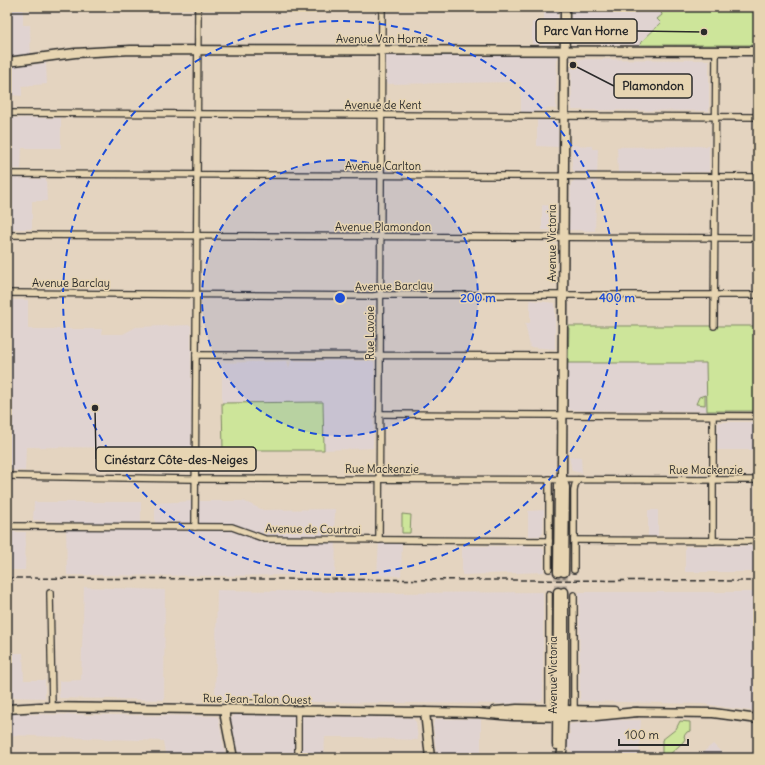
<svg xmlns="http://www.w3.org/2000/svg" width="765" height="765" font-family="Delius,sans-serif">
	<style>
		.built { fill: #e0d3d1 }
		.green { fill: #cde59a; stroke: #7c8862 }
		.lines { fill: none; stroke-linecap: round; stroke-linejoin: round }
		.secondary-tunnel { stroke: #bfb2a2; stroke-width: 8; stroke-dasharray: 8 4; stroke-linecap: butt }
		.street-casing { stroke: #2b2b2b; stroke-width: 8 }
		.secondary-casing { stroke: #2b2b2b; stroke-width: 11 }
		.street { stroke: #e7d5b2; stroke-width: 5.5 }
		.secondary { stroke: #e7d5b2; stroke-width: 8 }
		.rail { stroke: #2b2b2b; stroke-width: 1.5; stroke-dasharray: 6 3; stroke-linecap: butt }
		.ring { fill: none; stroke: #1d4ed8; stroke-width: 2; stroke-dasharray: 7 5 }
		.labels { text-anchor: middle; stroke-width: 3; stroke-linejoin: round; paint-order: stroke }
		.street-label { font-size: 11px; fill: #2b2b2b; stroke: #e7d5b2 }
		.centre { fill: #1d4ed8; stroke: #e7d5b2; stroke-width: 2 }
		.ring-label { font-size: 12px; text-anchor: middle; font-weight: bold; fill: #1d4ed8; stroke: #e7d5b2; stroke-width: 3; stroke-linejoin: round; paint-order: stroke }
		.leader { fill: none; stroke: #2b2b2b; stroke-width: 1.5 }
		.callout-dot { fill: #2b2b2b; stroke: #e7d5b2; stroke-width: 1.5 }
		.callout { fill: #e7d5b2; stroke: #2b2b2b; stroke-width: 1.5 }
		.callout-label { font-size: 12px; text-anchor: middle; font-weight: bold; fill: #2b2b2b }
	</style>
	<rect width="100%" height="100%" fill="#e4d4c0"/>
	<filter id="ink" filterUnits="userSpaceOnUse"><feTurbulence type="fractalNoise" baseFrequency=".025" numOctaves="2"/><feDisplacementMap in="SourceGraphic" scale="8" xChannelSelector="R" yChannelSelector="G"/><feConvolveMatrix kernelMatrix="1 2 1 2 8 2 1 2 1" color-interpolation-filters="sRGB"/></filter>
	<g filter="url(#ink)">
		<g class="built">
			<polygon points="7,7 23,7 23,25 30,25 31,65 46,63 47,84 22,86 22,96 10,95 10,108 7,108"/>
			<polygon points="544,7 558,7 558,42 557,44 532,44 532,22 544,22"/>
			<polygon points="571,7 667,7 661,12 661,23 641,42 640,45 571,43"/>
			<polygon points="386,56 557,56 556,109 546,108 546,111 558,122 558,147 537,146 537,120 531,112 521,112 521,82 387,84"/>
			<polygon points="571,59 709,60 709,111 572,110"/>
			<polygon points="7,118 61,118 61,148 22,148 21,169 7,169"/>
			<polygon points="572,145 592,146 592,149 598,149 595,231 569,230 571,183 574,181 574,171 572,168"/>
			<polygon points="709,146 709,172 618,172 617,147"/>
			<polygon points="7,178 46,179 47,201 32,201 32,229 7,229"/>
			<polygon points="542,205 556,206 556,230 542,230"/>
			<polygon points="7,300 28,300 28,329 102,329 101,334 123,334 136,327 191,325 191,448 26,447 25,471 7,470"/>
			<polygon points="530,300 555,303 555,349 530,347 525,323 530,323"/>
			<polygon points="287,361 289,369 291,361 372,361 374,363 373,448 324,450 323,402 222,403 222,363"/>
			<polygon points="568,363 707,363 707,411 570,410 568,407 568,366 569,364"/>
			<polygon points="718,422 758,422 758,450 717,450"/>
			<polygon points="569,456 581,457 582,473 572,471"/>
			<polygon points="195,501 243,501 263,510 335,509 334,538 336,541 335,574 227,576 67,575 66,526 128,526 33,520 34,502 141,502 141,526 155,527 155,503"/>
			<polygon points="544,510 543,533 540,536 528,536 528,511"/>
			<rect x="648" y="510" width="10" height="26"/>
			<polygon points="7,532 26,532 25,570 7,570"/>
			<polygon points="379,540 402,540 401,576 377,575"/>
			<polygon points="462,546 541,546 544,550 544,572 462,575"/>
			<rect x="685" y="546" width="73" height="26"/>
			<polygon points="84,587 165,590 164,700 59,698 59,681 81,680"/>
			<polygon points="217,590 393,593 543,592 543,698 541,701 504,704 215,701"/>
			<polygon points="579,592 758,592 758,712 703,704 580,701"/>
			<polygon points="7,653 23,653 24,680 45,680 45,698 7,697"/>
			<polygon points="9,714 214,716 218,717 226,758 166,758 163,741 9,735"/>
			<polygon points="235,715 412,718 416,722 418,740 364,738 364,737 325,737 324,758 239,758 231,719 232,717"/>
			<polygon points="436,719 481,719 481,758 437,758 433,724"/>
			<polygon points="607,720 641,720 639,756 576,756 568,748 568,737 570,734 569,727 570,724"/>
			<polygon points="713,744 727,758 696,758"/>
		</g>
		<g class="green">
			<polygon points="667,7 758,7 758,45 640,45 641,42 661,23 657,19 662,15 661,12"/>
			<polygon points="569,326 758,326 758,411 707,411 706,363 568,363"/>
			<polygon points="705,395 705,405 696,404 699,397"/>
			<polygon points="323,402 324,450 223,450 222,403"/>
			<polygon points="402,514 411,515 410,533 402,533"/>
			<polygon points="680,721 690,722 690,731 687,732 684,736 685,739 683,742 666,758 658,758 662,754 662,740 676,729"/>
		</g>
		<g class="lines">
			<g class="secondary-tunnel">
				<polyline points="558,592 558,572"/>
				<polyline points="564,592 564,572"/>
			</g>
			<defs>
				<g id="street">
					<polyline points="7,113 758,117"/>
					<polyline points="7,174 758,177"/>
					<polyline points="7,235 758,238"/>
					<polyline points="7,293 373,296 380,295 758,295"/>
					<polyline points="714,326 716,51"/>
					<polyline points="196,355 563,356"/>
					<polyline points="379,414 758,416"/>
					<polyline points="7,476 188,479 758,480"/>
					<polyline points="7,526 232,527 265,539 549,541"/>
					<polyline points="195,527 198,7"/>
					<polyline points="379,540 382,7"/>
					<polyline points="574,540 758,541"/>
					<polyline points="713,541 713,416"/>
					<polyline points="549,569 549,479"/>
					<polyline points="574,570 574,491 575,485 578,480"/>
					<polyline points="50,593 52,707"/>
					<polyline points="574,595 574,709"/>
					<polyline points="549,709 549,594"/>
					<polyline points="298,758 298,710"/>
				</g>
				<g id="secondary">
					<polyline points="7,62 75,53 131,50 758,51"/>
					<polyline points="558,572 559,485 562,479"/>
					<polyline points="564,572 565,487 562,479 562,471 565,7"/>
					<polyline points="7,709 40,707 425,712 479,713 513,716 569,717 596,716 637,712"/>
					<polyline points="225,709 225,717 233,758"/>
					<polyline points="495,711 517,709 614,711"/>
					<polyline points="425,712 430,758"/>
					<polyline points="633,712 713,713 758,719"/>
					<polyline points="557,745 558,592"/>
					<polyline points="560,758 562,752 564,699 564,592"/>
				</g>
			</defs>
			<use href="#street" class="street-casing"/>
			<use href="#secondary" class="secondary-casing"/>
			<use href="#street" class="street"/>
			<use href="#secondary" class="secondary"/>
			<polyline class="rail" points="7,578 758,581"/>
		</g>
	</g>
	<circle cx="340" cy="298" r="138" fill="#1d4ed8" fill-opacity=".12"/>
	<g class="ring">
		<circle cx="340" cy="298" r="138"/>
		<circle cx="340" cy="298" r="277"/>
	</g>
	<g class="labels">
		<g class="street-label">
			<text x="382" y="43">Avenue Van Horne</text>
			<text x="383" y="109">Avenue de Kent</text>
			<text x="383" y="170">Avenue Carlton</text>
			<text x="383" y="231">Avenue Plamondon</text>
			<text transform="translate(552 243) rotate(-90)" y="4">Avenue Victoria</text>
			<text x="71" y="287">Avenue Barclay</text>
			<text transform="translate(394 286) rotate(-1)" y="4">Avenue Barclay</text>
			<text transform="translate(370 333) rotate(-90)" y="4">Rue Lavoie</text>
			<text x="382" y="473">Rue Mackenzie</text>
			<text x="706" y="474">Rue Mackenzie</text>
			<text transform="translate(313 529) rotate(1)" y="4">Avenue de Courtrai</text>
			<text transform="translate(553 675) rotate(-90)" y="4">Avenue Victoria</text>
			<text transform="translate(257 699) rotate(1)" y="4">Rue Jean-Talon Ouest</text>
		</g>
	</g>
	<circle cx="340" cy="298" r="6" class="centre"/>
	<g class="ring-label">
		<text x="478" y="302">200 m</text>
		<text x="617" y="302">400 m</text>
	</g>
	<path class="leader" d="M704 32L637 31M573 65L614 86M95 408L96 459"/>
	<g class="callout-dot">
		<circle cx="704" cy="32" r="4"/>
		<circle cx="573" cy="65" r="4"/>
		<circle cx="95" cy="408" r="4"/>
	</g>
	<g class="callout">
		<rect x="536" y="19" width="101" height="24" rx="4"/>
		<rect x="614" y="74" width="78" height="24" rx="4"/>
		<rect x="96" y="447" width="160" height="24" rx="4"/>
	</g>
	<g class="callout-label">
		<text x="586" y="35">Parc Van Horne</text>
		<text x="653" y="90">Plamondon</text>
		<text x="176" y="464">Cinéstarz Côte-des-Neiges</text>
	</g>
	<rect width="765" height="765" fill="none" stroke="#e7d5b2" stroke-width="24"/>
	<rect x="12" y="12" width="741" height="741" fill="none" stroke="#2b2b2b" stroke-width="1.5" filter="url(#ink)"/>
	<path d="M619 739v6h69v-6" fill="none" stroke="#2b2b2b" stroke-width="2"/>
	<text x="625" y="739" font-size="12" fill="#2b2b2b" stroke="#e7d5b2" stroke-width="3" paint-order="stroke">100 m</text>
</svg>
